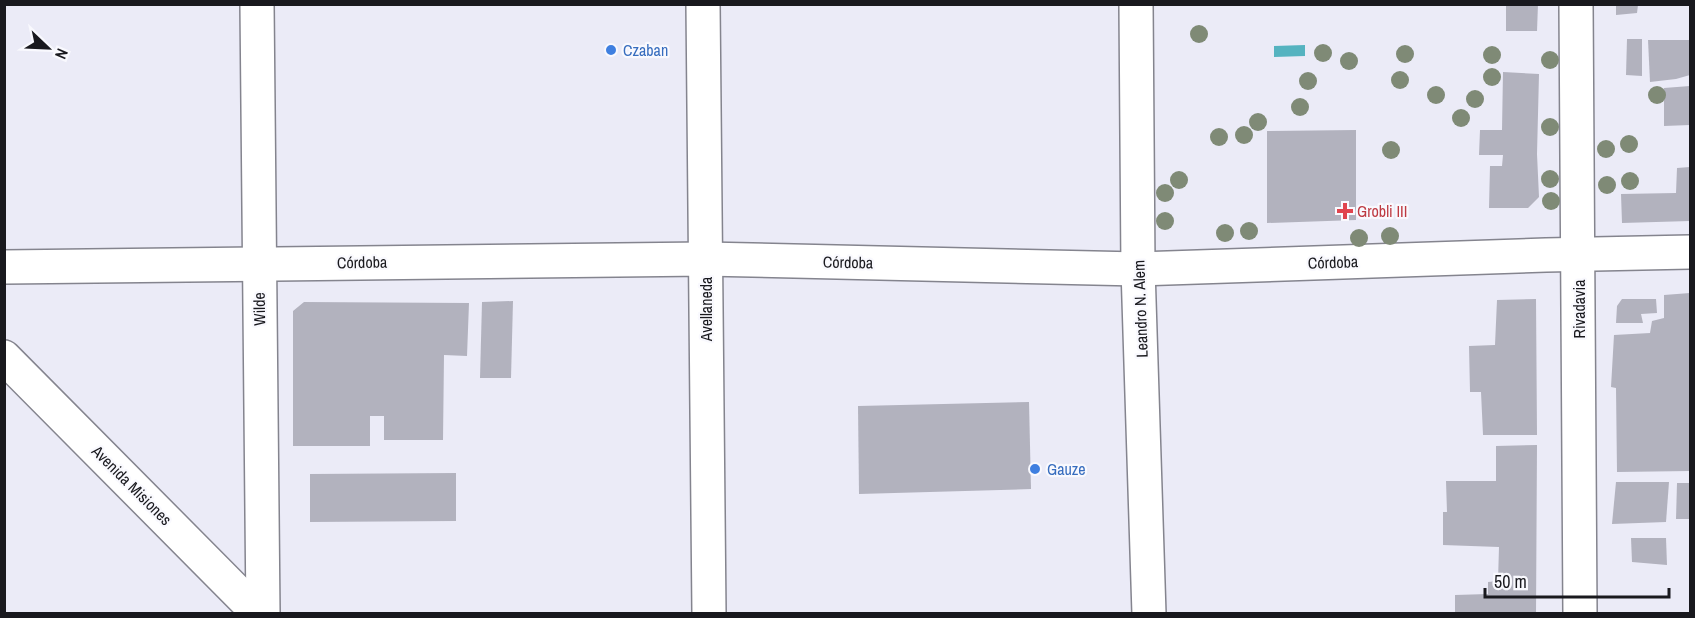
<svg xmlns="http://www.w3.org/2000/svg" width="1695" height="618" font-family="'Archivo Narrow',sans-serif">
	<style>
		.water { fill: #55b3c0 }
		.building { fill: #b2b2be }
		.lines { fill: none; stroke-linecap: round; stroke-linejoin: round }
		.minor-casing { stroke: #84848e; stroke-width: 36 }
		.major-casing { stroke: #84848e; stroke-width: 36 }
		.minor { stroke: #fff; stroke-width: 33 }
		.major { stroke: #fff; stroke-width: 33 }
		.tree { fill: #7f8a76 }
		.shop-dot { fill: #3f7fe0; stroke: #f9f9fe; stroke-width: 2 }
		.health-dot { fill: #e0444e; stroke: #f9f9fe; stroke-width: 2 }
		.labels { text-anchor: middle; stroke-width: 4.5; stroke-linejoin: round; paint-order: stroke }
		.shop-label { font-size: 16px; fill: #366cbe; stroke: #f9f9fe; text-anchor: start }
		.health-label { font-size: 16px; fill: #be3a42; stroke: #f9f9fe; text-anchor: start }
		.street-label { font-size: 16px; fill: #19191e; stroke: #f9f9fe }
	</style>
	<rect width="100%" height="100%" fill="#ebebf7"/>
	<polygon class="water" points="1305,45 1305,56 1274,57 1274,46"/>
	<g class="building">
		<polygon points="1506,4 1538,4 1537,31 1506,31"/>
		<polygon points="1616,5 1638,5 1637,13 1616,15"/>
		<polygon points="1627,39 1642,39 1642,76 1626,75"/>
		<polygon points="1648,40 1689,40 1690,75 1676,79 1650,82"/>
		<polygon points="1503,72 1539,74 1537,154 1539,197 1528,208 1489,208 1490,166 1502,166 1503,155 1479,155 1480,130 1502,130"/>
		<polygon points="1690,86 1690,125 1664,126 1664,88"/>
		<polygon points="1356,130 1356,220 1267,223 1267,131"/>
		<polygon points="1690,167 1690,221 1622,223 1621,194 1676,193 1677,168"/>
		<polygon points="1690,293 1690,471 1617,472 1616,388 1611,387 1614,335 1650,333 1652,321 1664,318 1664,295"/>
		<polygon points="1536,299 1537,435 1483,435 1481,392 1470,392 1469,346 1495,345 1497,300"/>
		<polygon points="1622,299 1656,299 1657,313 1641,314 1643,323 1616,323 1617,306"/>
		<polygon points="513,301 511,378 480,378 482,302"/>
		<polygon points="304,302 469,303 467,356 444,355 443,440 384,440 384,416 370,416 370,446 293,446 293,311"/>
		<polygon points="1029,402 1031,489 859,494 858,406"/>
		<polygon points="1537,445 1536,614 1455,614 1455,595 1488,594 1488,582 1498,581 1499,547 1443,545 1443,512 1447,512 1446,481 1496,481 1496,446"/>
		<polygon points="456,473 456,521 310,522 310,474"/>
		<polygon points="1616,482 1669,482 1666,522 1612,524"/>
		<polygon points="1677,483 1690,483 1690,519 1676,519"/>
		<polygon points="1631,538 1666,538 1667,565 1632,562"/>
	</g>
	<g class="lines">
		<defs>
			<g id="minor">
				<polyline points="257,4 263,614"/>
				<polyline points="703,4 709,614"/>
				<polyline points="1136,4 1138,269 1149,614"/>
				<polyline points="1576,4 1580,614"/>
				<polyline points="4,267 705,259 1138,269 1546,255 1690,252"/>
			</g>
			<polyline id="major" points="4,357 259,614"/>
		</defs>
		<use href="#minor" class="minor-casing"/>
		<use href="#major" class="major-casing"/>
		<use href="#minor" class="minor"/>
		<use href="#major" class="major"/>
	</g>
	<g class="tree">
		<circle cx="1199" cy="34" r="9"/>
		<circle cx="1323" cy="53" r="9"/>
		<circle cx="1405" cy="54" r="9"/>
		<circle cx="1492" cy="55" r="9"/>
		<circle cx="1550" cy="60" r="9"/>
		<circle cx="1349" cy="61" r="9"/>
		<circle cx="1492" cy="77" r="9"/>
		<circle cx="1400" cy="80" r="9"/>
		<circle cx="1308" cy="81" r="9"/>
		<circle cx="1436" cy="95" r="9"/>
		<circle cx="1657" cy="95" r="9"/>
		<circle cx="1475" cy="99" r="9"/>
		<circle cx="1300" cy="107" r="9"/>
		<circle cx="1461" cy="118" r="9"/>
		<circle cx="1258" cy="122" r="9"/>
		<circle cx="1550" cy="127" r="9"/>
		<circle cx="1244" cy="135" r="9"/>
		<circle cx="1219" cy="137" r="9"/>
		<circle cx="1629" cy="144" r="9"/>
		<circle cx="1606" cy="149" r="9"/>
		<circle cx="1391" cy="150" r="9"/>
		<circle cx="1550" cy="179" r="9"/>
		<circle cx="1179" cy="180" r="9"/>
		<circle cx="1630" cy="181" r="9"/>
		<circle cx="1607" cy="185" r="9"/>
		<circle cx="1165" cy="193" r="9"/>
		<circle cx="1551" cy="201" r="9"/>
		<circle cx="1165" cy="221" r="9"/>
		<circle cx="1249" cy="231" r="9"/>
		<circle cx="1225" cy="233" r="9"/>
		<circle cx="1390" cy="236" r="9"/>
		<circle cx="1359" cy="238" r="9"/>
	</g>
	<g class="shop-dot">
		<circle cx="611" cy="50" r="6"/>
		<circle cx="1035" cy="469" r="6"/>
	</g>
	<path class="health-dot" d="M1342 202h6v6h6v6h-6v6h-6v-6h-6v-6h6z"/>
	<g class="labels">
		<g class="shop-label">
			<text x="623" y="56">Czaban</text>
			<text x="1047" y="475">Gauze</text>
		</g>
		<g class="health-label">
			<text x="1357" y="217">Grobli III</text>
		</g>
		<g class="street-label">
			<text transform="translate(362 262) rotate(-1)" y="6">Córdoba</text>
			<text transform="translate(848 262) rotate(1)" y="6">Córdoba</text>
			<text transform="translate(1333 262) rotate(-2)" y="6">Córdoba</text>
			<text transform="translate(259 309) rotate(-91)" y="6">Wilde</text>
			<text transform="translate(706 309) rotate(-90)" y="6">Avellaneda</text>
			<text transform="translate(1140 309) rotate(-92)" y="6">Leandro N. Alem</text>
			<text transform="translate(1579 309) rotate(-90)" y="6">Rivadavia</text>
			<text transform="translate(132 485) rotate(45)" y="6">Avenida Misiones</text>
		</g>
	</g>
	<rect width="1695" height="618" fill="none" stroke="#19191e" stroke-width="12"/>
	<g transform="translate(48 48) rotate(113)" stroke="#f9f9fe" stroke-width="4.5" paint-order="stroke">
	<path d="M0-4.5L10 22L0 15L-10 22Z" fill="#19191e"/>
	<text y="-9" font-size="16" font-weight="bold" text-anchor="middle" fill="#19191e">N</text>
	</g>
	<path d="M1485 588v9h184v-9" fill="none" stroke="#19191e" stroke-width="3"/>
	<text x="1494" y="588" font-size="18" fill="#19191e" stroke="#f9f9fe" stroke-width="4.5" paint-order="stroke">50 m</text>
</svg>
